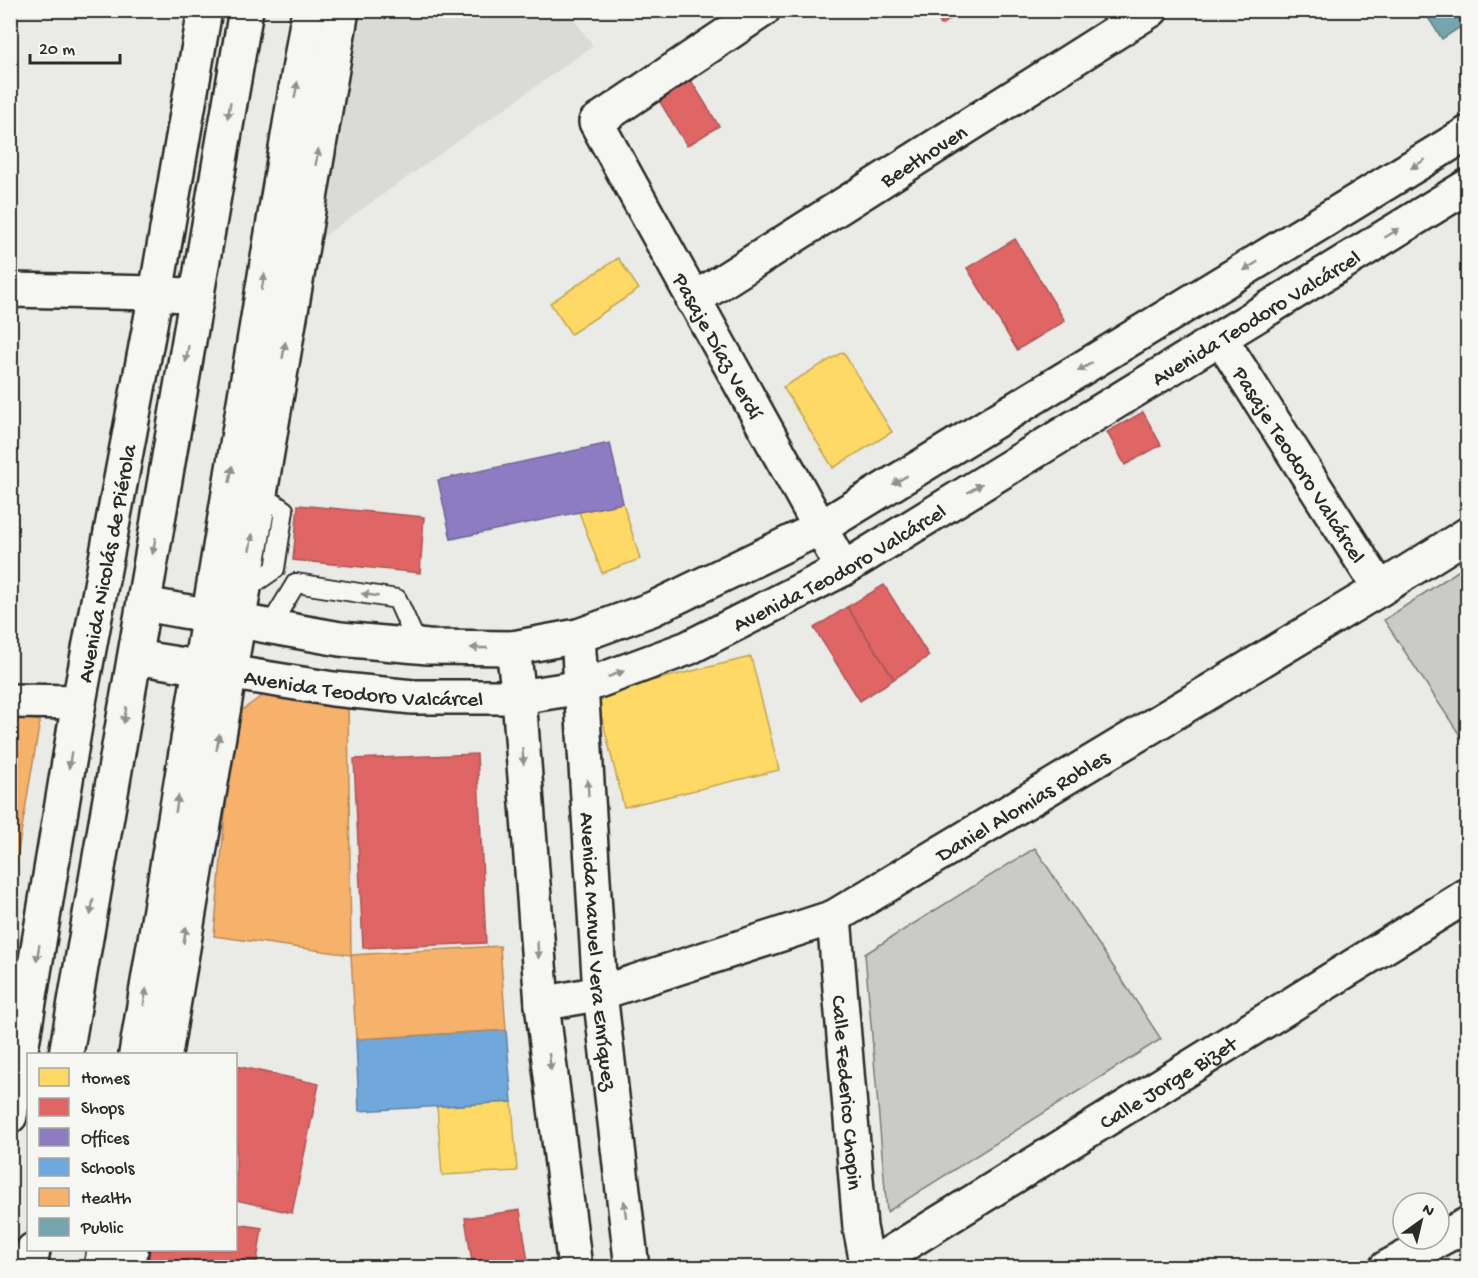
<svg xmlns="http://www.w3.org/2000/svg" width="1478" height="1278" font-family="'Gochi Hand',sans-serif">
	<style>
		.built { fill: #dadad6 }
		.green { fill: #cacac7; stroke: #7a7a79; stroke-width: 1.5 }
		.homes { fill: #ffd966; stroke: #bfa554; stroke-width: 1.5 }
		.shops { fill: #e06666; stroke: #aa5454; stroke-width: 1.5 }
		.offices { fill: #8e7cc3; stroke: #706495; stroke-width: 1.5 }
		.schools { fill: #6fa8dc; stroke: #5b82a7; stroke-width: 1.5 }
		.health { fill: #f6b26b; stroke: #b98a58; stroke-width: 1.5 }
		.public { fill: #76a5af; stroke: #608087; stroke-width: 1.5 }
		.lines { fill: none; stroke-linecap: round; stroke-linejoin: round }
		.service-casing { stroke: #2b2b2b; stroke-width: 22 }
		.minor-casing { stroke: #2b2b2b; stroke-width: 38 }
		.tertiary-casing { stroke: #2b2b2b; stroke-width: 38 }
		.trunk-casing { stroke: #2b2b2b; stroke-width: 38 }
		.service { stroke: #f6f6f2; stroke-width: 18 }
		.minor { stroke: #f6f6f2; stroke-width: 33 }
		.tertiary { stroke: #f6f6f2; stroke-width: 33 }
		.trunk { stroke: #f6f6f2; stroke-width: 33 }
		.oneway { fill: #90908e }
		.labels { text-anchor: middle; stroke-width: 6; stroke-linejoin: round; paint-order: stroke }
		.street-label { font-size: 22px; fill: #2b2b2b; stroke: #f6f6f2 }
	</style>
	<rect width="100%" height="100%" fill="#eaeae6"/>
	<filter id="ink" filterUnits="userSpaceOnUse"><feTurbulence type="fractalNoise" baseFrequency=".0167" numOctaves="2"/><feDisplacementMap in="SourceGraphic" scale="12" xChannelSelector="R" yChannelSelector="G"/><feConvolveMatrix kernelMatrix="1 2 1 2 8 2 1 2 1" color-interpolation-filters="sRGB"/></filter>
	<g filter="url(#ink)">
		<polygon class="built" points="347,11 568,11 593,46 314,243"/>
		<g class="green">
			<polygon points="1467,565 1467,746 1384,620"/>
			<polygon points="1035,848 1161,1039 887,1212 865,954"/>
		</g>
		<g class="homes">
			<polygon points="618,258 639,289 571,334 550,303"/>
			<polygon points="843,352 892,432 833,468 783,387"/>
			<polygon points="623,503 640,559 602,573 579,512"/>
			<polygon points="751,657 779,770 624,807 596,694"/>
			<polygon points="512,1102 517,1171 442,1175 437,1106"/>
		</g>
		<g class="shops">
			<polygon points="932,10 965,10 941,25"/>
			<polygon points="687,74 719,126 687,146 655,94"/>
			<polygon points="1015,239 1065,321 1017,350 967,268"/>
			<polygon points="1143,412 1161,445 1125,465 1107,432"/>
			<polygon points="298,505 424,517 420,573 293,560"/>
			<polygon points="884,585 929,656 894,679 847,607"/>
			<polygon points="847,607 894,679 860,701 814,628"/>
			<polygon points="477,754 486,943 363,948 354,759"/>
			<polygon points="236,1066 319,1084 292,1213 236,1200"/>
			<polygon points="520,1210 529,1268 473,1268 465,1218"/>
			<polygon points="236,1224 262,1228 256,1268 147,1268 150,1250 236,1250"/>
		</g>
		<polygon class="offices" points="610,443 623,503 451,539 438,480"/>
		<polygon class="schools" points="506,1030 512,1102 359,1111 356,1039"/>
		<g class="health">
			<polygon points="263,695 348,701 351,955 214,936 234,716"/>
			<polygon points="10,716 40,721 14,875 10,875"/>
			<polygon points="500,946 506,1030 356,1039 351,955"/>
		</g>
		<polygon class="public" points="1423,10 1468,10 1468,22 1442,39"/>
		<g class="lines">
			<defs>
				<g id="service">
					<polyline points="243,591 275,569 284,510 260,493"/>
					<polyline points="270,626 296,583 397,599 418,646"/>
				</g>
				<g id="minor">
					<path id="s1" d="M763 10 596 122 843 569"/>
					<polyline points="10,290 156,293 197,296"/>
					<path id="s2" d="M693 300 1151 10"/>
					<path id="s3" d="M1221 339 1380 589"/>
					<polyline points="10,701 79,702"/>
					<path id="s4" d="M834 917 860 1227 868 1268"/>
					<path id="s5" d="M542 1004 600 993 834 917 1380 589 1468 534"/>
					<path id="s6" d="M868 1267 1468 895"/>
					<polyline points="1386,1268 1468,1224"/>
				</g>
				<g id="tertiary">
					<polyline points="144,604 340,639 428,647 513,648 578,636 652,609 820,528 1468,133"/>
					<path id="s7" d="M578 636 600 993 632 1268"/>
					<polyline points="513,648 519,697 542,1004 575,1268"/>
					<path id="s8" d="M135 657 333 689 413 697H519L582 687 688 648 843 569 1468 186"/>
					<polyline points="165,1054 342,10"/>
					<path id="s9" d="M10 1116 79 702 156 293 205 10"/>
					<polyline points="128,1268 131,1250"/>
				</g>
				<g id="trunk">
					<polyline points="66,1054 246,10"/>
					<polyline points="136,1054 309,10"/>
					<polyline points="30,1268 33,1250"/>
					<polyline points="101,1268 104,1250"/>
				</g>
			</defs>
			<use href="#service" class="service-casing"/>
			<use href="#minor" class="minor-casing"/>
			<use href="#tertiary" class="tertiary-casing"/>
			<use href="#trunk" class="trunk-casing"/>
			<use href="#service" class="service"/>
			<use href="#minor" class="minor"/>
			<use href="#tertiary" class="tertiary"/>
			<use href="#trunk" class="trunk"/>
		</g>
		<defs><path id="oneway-solid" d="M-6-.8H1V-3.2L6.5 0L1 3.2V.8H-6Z" transform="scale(1.5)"/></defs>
		<g class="oneway">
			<use href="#oneway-solid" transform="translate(296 90) rotate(-80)"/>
			<use href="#oneway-solid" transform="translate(229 110) rotate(100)"/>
			<use href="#oneway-solid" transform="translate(317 157) rotate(-80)"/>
			<use href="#oneway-solid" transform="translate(1418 164) rotate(148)"/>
			<use href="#oneway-solid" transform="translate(1392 233) rotate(-32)"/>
			<use href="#oneway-solid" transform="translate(1251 266) rotate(148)"/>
			<use href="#oneway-solid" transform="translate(263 282) rotate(-80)"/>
			<use href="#oneway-solid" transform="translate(284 350) rotate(-80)"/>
			<use href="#oneway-solid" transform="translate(187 354) rotate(100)"/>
			<use href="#oneway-solid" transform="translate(1085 367) rotate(149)"/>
			<use href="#oneway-solid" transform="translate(231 474) rotate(-80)"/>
			<use href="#oneway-solid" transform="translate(900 480) rotate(149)"/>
			<use href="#oneway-solid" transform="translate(975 488) rotate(-31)"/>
			<use href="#oneway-solid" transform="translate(251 542) rotate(-80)"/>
			<use href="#oneway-solid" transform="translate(154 546) rotate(100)"/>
			<use href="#oneway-solid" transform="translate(370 595) rotate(-171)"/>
			<use href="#oneway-solid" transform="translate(479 648) rotate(-180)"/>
			<use href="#oneway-solid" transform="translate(616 674) rotate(-20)"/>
			<use href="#oneway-solid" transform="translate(125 715) rotate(100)"/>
			<use href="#oneway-solid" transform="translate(218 742) rotate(-80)"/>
			<use href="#oneway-solid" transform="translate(523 756) rotate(86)"/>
			<use href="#oneway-solid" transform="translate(70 760) rotate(99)"/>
			<use href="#oneway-solid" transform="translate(588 788) rotate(-94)"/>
			<use href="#oneway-solid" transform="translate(177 804) rotate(-81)"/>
			<use href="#oneway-solid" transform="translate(92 907) rotate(100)"/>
			<use href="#oneway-solid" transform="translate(185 935) rotate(-80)"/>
			<use href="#oneway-solid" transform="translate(538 950) rotate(86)"/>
			<use href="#oneway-solid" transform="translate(38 953) rotate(99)"/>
			<use href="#oneway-solid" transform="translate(145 997) rotate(-81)"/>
			<use href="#oneway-solid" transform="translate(550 1062) rotate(83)"/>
			<use href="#oneway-solid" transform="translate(625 1209) rotate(-97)"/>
		</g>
	</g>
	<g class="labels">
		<g class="street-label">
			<text dy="8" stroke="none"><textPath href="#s2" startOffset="272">Beethoven</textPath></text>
			<text dy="8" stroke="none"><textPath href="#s8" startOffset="1221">Avenida Teodoro Valcárcel</textPath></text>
			<text dy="8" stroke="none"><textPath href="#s1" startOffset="456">Pasaje Díaz Verdí</textPath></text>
			<text dy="8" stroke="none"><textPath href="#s3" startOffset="148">Pasaje Teodoro Valcárcel</textPath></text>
			<text dy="8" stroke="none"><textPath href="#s9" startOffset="561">Avenida Nicolás de Piérola</textPath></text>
			<text dy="8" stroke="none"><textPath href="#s8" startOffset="735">Avenida Teodoro Valcárcel</textPath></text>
			<text dy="8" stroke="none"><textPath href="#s8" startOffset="231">Avenida Teodoro Valcárcel</textPath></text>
			<text dy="8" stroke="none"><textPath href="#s5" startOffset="524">Daniel Alomias Robles</textPath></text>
			<text dy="8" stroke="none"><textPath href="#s7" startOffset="316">Avenida Manuel Vera Enríquez</textPath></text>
			<text dy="8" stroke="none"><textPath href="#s6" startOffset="352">Calle Jorge Bizet</textPath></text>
			<text dy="8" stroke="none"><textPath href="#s4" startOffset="176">Calle Federico Chopin</textPath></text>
		</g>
	</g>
	<rect width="1478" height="1278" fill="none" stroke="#f6f6f2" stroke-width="36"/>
	<rect x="18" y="18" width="1442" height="1242" fill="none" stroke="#2b2b2b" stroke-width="2" filter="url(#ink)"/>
	<rect x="27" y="1053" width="210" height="198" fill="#f6f6f2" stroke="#a5a5a2" stroke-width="1.5"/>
	<rect x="39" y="1068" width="30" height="18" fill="#ffd966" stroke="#a5a5a2" stroke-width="1.5"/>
	<text x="81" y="1083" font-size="18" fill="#2b2b2b">Homes</text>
	<rect x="39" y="1098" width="30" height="18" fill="#e06666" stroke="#a5a5a2" stroke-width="1.5"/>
	<text x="81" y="1113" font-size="18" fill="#2b2b2b">Shops</text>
	<rect x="39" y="1128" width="30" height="18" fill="#8e7cc3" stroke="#a5a5a2" stroke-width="1.5"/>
	<text x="81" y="1143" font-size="18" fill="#2b2b2b">Offices</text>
	<rect x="39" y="1158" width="30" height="18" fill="#6fa8dc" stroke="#a5a5a2" stroke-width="1.5"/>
	<text x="81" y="1173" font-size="18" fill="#2b2b2b">Schools</text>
	<rect x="39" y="1188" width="30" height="18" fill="#f6b26b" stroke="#a5a5a2" stroke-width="1.5"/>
	<text x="81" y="1203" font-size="18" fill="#2b2b2b">Health</text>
	<rect x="39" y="1218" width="30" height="18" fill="#76a5af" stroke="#a5a5a2" stroke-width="1.5"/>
	<text x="81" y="1233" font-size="18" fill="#2b2b2b">Public</text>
	<g transform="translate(1421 1221) rotate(34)"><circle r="28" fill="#f6f6f2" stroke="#a5a5a2" stroke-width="1.5"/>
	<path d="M0-4.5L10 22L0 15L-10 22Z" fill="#2b2b2b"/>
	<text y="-9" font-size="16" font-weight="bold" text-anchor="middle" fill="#2b2b2b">N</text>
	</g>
	<path d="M30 54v9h90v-9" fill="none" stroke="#2b2b2b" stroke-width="3"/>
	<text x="39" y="54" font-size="18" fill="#2b2b2b" stroke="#f6f6f2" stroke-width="4.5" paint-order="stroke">20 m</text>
</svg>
